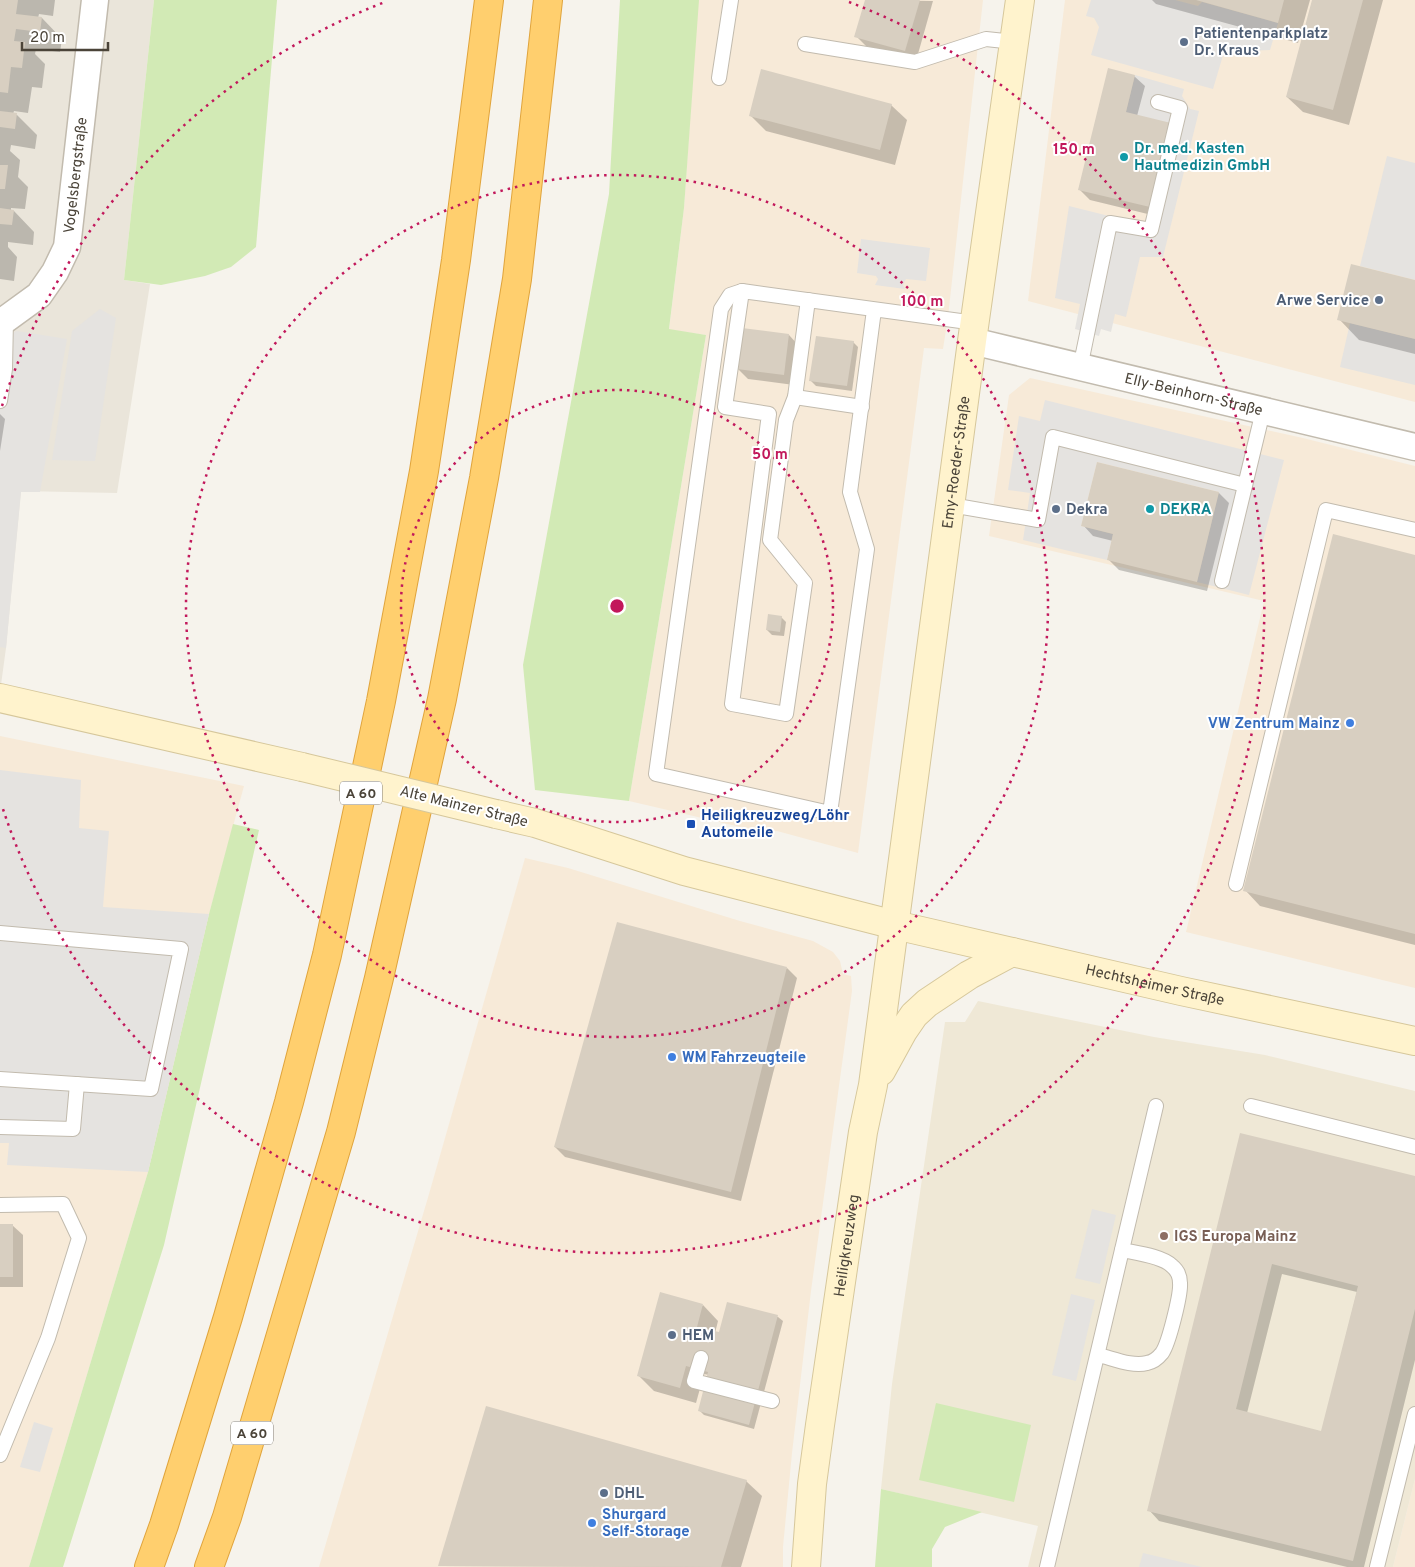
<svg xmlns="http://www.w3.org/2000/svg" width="1415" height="1567" font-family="Overpass,sans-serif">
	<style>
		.residential { fill: #eae5da }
		.commercial { fill: #f7ead8 }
		.education { fill: #efe8d6 }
		.green { fill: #d2eab5 }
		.parking { fill: #e5e3e0 }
		.shadow { fill: #0003; fill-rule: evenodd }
		.building { fill: #d8cfc1; fill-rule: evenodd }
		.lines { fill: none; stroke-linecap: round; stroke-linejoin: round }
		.lane-casing { stroke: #c2bbae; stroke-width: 16 }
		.street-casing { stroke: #c2bbae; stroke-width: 29 }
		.secondary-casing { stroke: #d6c79b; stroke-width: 30 }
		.highway-casing { stroke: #e0a43c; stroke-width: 30 }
		.lane { stroke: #fff; stroke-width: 14 }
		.street { stroke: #fff; stroke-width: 26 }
		.secondary { stroke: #fff3cd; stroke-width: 28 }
		.highway { stroke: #ffcf6e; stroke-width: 28 }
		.secondary-bridge-casing { stroke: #d6c79b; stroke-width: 30; stroke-linecap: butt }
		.secondary-bridge { stroke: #fff3cd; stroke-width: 28 }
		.ring { fill: none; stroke: #c2185b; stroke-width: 2.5; stroke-dasharray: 2.5 5 }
		.service-dot { fill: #5c6f8a; stroke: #fff; stroke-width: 2 }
		.culture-dot { fill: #0f9aa8; stroke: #fff; stroke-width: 2 }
		.shop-dot { fill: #3f7fe0; stroke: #fff; stroke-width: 2 }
		.transit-dot { fill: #1a4fb4; stroke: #fff; stroke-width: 2 }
		.education-dot { fill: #8d6e63; stroke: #fff; stroke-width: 2 }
		.labels { text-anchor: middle; stroke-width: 4; stroke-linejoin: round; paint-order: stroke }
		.shield { fill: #fff; stroke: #817c74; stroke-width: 1 }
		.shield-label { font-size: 14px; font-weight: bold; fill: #4b4439 }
		.service-label { font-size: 15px; font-weight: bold; fill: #4e5e75; stroke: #fff; text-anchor: start }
		.culture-label { font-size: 15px; font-weight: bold; fill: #0d838f; stroke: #fff; text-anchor: start }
		.street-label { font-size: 15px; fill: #4b4439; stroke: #fff }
		.shop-label { font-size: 15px; font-weight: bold; fill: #366cbe; stroke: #fff; text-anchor: start }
		.transit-label { font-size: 15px; font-weight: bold; fill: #164399; stroke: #fff; text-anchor: start }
		.education-label { font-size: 15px; font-weight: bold; fill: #785e54; stroke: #fff; text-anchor: start }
		.centre { fill: #c2185b; stroke: #fff; stroke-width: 2.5 }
		.ring-label { font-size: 15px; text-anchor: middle; font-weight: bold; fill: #c2185b; stroke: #fff; stroke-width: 4; stroke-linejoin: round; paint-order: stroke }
	</style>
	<rect width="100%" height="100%" fill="#f6f3ec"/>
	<polygon class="residential" points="0,0 154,0 124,280 150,284 117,493 21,491 6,648 0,692"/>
	<g class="commercial">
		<polygon points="698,0 983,0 948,317 943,349 924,348 858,853 777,831 762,832 629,801 706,335 669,330 684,208"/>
		<polygon points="1065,0 1415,0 1415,402 1028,301"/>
		<polygon points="1030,378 1303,438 1415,466 1415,988 1186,932 1264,601 989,536 1009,395"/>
		<polygon points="0,736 244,786 209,914 148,1172 29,1567 0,1567"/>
		<polygon points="525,858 568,868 740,921 813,941 833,952 840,961 843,974 851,976 852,991 811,1291 792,1453 783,1547 783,1567 319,1567 429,1194"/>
		<polygon points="1415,1479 1415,1567 1393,1567"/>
	</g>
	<polygon class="education" points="978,1001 1154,1037 1265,1055 1415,1091 1415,1479 1393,1567 1028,1567 1038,1526 881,1489 892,1384 945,1022 965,1022"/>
	<g class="green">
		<polygon points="154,0 277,0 256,247 231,267 205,276 161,285 124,280"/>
		<polygon points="620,0 699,0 684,208 669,329 706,335 629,801 535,790 523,665 609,194"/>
		<polygon points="233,824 259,830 164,1245 63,1567 29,1567 148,1172 209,914"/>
		<polygon points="936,1403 1031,1425 1014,1502 919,1480"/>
		<polygon points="881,1489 982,1512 945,1527 932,1549 932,1567 875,1567"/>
	</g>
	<g class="parking">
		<polygon points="1091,0 1175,0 1198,6 1202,2 1278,23 1270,50 1224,52 1213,89 1091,55 1099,27 1094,18 1086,16"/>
		<polygon points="1135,75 1184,89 1182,96 1190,109 1199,111 1163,257 1140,257 1126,317 1115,314 1111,332 1101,329 1099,336 1075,329 1080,304 1055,298 1069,206 1145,225 1150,207 1126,112"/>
		<polygon points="1387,156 1415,163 1415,280 1360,266"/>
		<polygon points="861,239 930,248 926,281 906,279 903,285 905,289 875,285 878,279 876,276 857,273"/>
		<polygon points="100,309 116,318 95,461 52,460 72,331"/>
		<polygon points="1350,323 1415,339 1415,385 1340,367"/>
		<polygon points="17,331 67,339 40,492 21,492 6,648 0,647 0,338"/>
		<polygon points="1045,400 1284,460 1249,595 1197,582 1219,492 1097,462 1081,526 1113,534 1107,560 1023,540 1030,493 1008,490 1019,416 1040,421"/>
		<polygon points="0,770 81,780 79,828 109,831 103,907 209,914 148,1172 7,1165 9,1143 0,1143"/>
		<polygon points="1092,1209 1116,1215 1100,1284 1075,1278"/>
		<polygon points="1071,1294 1095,1300 1076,1381 1052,1375"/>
		<polygon points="34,1422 53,1428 40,1472 20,1467"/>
		<polygon points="1143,1553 1202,1567 1139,1567"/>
	</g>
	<g class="shadow">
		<polygon points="0,0 55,0 53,16 39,14 38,18 42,18 62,39 60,52 36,49 35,54 45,64 42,88 32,87 28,113 14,111 13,114 17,115 37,135 35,149 11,145 10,151 20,160 18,177 28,187 25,209 11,208 11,211 14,211 34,232 33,245 8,242 8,247 17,257 14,281 0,279"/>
		<polygon points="866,0 933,1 916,61 866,46 856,36"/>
		<polygon points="1152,0 1310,0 1298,43 1156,4"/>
		<polygon points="1313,0 1383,0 1349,125 1303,112 1287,97"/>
		<polygon points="1134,76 1145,86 1137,116 1160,217 1090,200 1080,190"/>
		<polygon points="891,105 907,120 895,165 766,131 751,116"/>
		<polygon points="1415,281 1415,354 1359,340 1339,319"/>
		<polygon points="789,335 799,346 794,385 748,379 738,369"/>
		<polygon points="853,342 858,347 852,391 816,386 811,381"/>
		<polygon points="0,414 5,419 0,451"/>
		<polygon points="1219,493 1229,503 1207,591 1119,570 1108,559 1113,541 1093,536 1083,525"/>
		<polygon points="1415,556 1415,945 1260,906 1245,890"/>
		<polygon points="781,617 786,622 784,636 772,635 767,630"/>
		<polygon points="787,968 797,978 741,1201 565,1157 555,1147"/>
		<path d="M1241 1135 1415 1178V1360L1364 1567H1347L1159 1521 1149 1510ZM1282 1274 1357 1292 1322 1432 1247 1413Z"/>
		<polygon points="0,1225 12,1225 23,1235 23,1287 0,1287"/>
		<polygon points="728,1303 778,1317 783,1321 754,1429 704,1415 699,1410 709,1375 704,1374 696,1403 654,1391 639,1376 703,1305 718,1321 715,1333 720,1334"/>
		<polygon points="746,1481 762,1496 741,1567 439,1566"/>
	</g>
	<g class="building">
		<polygon points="0,0 18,0 16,14 42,17 40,32 16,29 14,41 25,42 22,68 11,67 8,93 0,92"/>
		<polygon points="865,0 920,0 905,51 854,37"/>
		<polygon points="1196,0 1284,0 1278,23"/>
		<polygon points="1312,0 1363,0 1333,110 1286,97"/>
		<polygon points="1108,68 1135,75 1126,112 1171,123 1150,207 1078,190"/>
		<polygon points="761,69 892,104 880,150 749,116"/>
		<polygon points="0,111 17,113 15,129 0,127"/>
		<polygon points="0,165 8,165 5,189 0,189"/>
		<polygon points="0,208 14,210 12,225 0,224"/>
		<polygon points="1351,264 1415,280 1415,339 1337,320"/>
		<polygon points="742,328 789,334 784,375 737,369"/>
		<polygon points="816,336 854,341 847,386 809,381"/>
		<polygon points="1097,462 1219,492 1197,582 1107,560 1113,534 1081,526"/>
		<polygon points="1333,534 1415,555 1415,934 1243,891"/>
		<polygon points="768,614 782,616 780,632 766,630"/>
		<polygon points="617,922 787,967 731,1192 554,1147"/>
		<path d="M1240 1133 1415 1176V1309L1353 1561 1147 1511ZM1272 1264 1358 1286 1321 1431 1236 1409Z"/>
		<rect x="0" y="1224" width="13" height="53"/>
		<polygon points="660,1292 703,1304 697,1327 719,1332 727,1302 778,1315 749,1425 698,1411 708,1372 686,1366 680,1388 637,1376"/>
		<polygon points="486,1406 747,1480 721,1567 438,1566"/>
	</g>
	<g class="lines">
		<defs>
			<g id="lane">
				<polyline points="805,44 915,62 986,39 1014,42"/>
				<polyline points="719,78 731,0"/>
				<polyline points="742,291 725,407 769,414 732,704 786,714 805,583 770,540 786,420 795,397 808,300"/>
				<polyline points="874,310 850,492 867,549 830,813 656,774 721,309 730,295 742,291 975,323"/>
				<polyline points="1080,368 1110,223 1151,230 1180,108 1158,102"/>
				<polyline points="795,397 862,407"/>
				<polyline points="0,401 5,369 6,319"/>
				<polyline points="951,505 1038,520 1053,437 1245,485"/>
				<polyline points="1222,581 1263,411"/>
				<polyline points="1236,884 1326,510 1415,530"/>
				<polyline points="0,933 181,949 151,1089 0,1079"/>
				<polyline points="1251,1106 1415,1147"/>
				<polyline points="0,1127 73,1129 77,1084"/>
				<polyline points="0,1205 63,1204 79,1238 48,1338 0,1455"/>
				<path d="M1098 1355C1112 1358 1132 1367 1147 1363 1153 1362 1158 1358 1162 1353 1169 1343 1181 1294 1180 1283 1180 1276 1177 1270 1172 1266 1162 1256 1136 1253 1122 1250"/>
				<polyline points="701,1358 694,1381 772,1401"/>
				<polyline points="1047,1567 1156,1106"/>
				<polyline points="1377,1567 1415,1414"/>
			</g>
			<g id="street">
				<path id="s1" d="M0 321 6 319 39 295 55 272 67 247 95 0"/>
				<path id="s2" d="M972 341 1415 447"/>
			</g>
			<g id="secondary">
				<polyline points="0,698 302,767"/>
				<path id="s3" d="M496 814 535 823 684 871 895 925 1181 991 1415 1041"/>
				<polyline points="881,1071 903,1031 914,1015 927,1003 969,975 1012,952"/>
				<path id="s4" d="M806 1567 812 1484 820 1425 863 1132 873 1085 972 341 1020 0"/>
			</g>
			<g id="highway">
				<polyline points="149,1567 164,1525 228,1317 289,1102 327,955 381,701 424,471 456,260 489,0"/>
				<polyline points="209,1567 227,1517 341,1132 379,978 442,699 484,478 517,279 548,0"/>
			</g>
		</defs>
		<use href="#lane" class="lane-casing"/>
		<use href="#street" class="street-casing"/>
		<use href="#secondary" class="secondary-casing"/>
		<use href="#highway" class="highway-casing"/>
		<use href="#lane" class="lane"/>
		<use href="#street" class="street"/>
		<use href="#secondary" class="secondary"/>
		<use href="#highway" class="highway"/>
		<defs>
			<polyline id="secondary-bridge" points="302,767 496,814"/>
		</defs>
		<use href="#secondary-bridge" class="secondary-bridge-casing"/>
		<use href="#secondary-bridge" class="secondary-bridge"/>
	</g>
	<g class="ring">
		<circle cx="617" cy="606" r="216"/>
		<circle cx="617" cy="606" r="431"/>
		<path d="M2 406A647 647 0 0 1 385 2M849 2A647 647 0 1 1 2 806"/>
	</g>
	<g class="service-dot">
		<circle cx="1184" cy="42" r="5"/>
		<circle cx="1379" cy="300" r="5"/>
		<circle cx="1056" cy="509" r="5"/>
		<circle cx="672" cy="1335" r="5"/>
		<circle cx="604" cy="1493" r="5"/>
	</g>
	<g class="culture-dot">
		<circle cx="1124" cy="157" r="5"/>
		<circle cx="1150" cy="509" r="5"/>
	</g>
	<g class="shop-dot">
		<circle cx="1350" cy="723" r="5"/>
		<circle cx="672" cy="1057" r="5"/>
		<circle cx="592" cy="1523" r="5"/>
	</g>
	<rect class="transit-dot" x="686" y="819" width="10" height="10" rx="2.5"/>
	<circle class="education-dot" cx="1164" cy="1236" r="5"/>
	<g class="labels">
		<g class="shield">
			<rect x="340" y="781.5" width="42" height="23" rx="4"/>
			<rect x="231" y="1421.5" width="42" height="23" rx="4"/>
		</g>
		<g class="shield-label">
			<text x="361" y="798">A 60</text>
			<text x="252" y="1438">A 60</text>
		</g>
		<g class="service-label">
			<text x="1194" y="38">Patientenparkplatz<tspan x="1194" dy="17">Dr. Kraus</tspan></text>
			<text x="1369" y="305" text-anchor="end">Arwe Service</text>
			<text x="1066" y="514">Dekra</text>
			<text x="682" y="1340">HEM</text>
			<text x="614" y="1498">DHL</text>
		</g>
		<g class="culture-label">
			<text x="1134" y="153">Dr. med. Kasten<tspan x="1134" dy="17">Hautmedizin GmbH</tspan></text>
			<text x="1160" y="514">DEKRA</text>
		</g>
		<g class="street-label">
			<text dy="5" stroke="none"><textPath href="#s1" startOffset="175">Vogelsbergstraße</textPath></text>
			<text dy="5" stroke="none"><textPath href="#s2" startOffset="228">Elly-Beinhorn-Straße</textPath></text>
			<text dy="5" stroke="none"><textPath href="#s4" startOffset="1115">Emy-Roeder-Straße</textPath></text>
			<text transform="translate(464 806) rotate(14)" y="5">Alte Mainzer Straße</text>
			<text dy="5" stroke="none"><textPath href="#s3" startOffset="681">Hechtsheimer Straße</textPath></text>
			<text dy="5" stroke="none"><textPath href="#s4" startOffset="324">Heiligkreuzweg</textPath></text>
		</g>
		<g class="shop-label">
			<text x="1340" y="728" text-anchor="end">VW Zentrum Mainz</text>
			<text x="682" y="1062">WM Fahrzeugteile</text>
			<text x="602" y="1519">Shurgard<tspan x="602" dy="17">Self-Storage</tspan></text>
		</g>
		<g class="transit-label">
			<text x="701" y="820">Heiligkreuzweg/Löhr<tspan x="701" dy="17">Automeile</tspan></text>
		</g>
		<g class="education-label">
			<text x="1174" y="1241">IGS Europa Mainz</text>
		</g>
	</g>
	<circle cx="617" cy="606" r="8" class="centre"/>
	<g class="ring-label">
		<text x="1074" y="154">150 m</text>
		<text x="922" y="306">100 m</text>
		<text x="770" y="459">50 m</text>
	</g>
	<path d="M22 42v8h86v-8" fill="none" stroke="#4b4439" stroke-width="2.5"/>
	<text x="30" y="42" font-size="15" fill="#4b4439" stroke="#ffffff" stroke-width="4" paint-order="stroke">20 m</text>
</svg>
